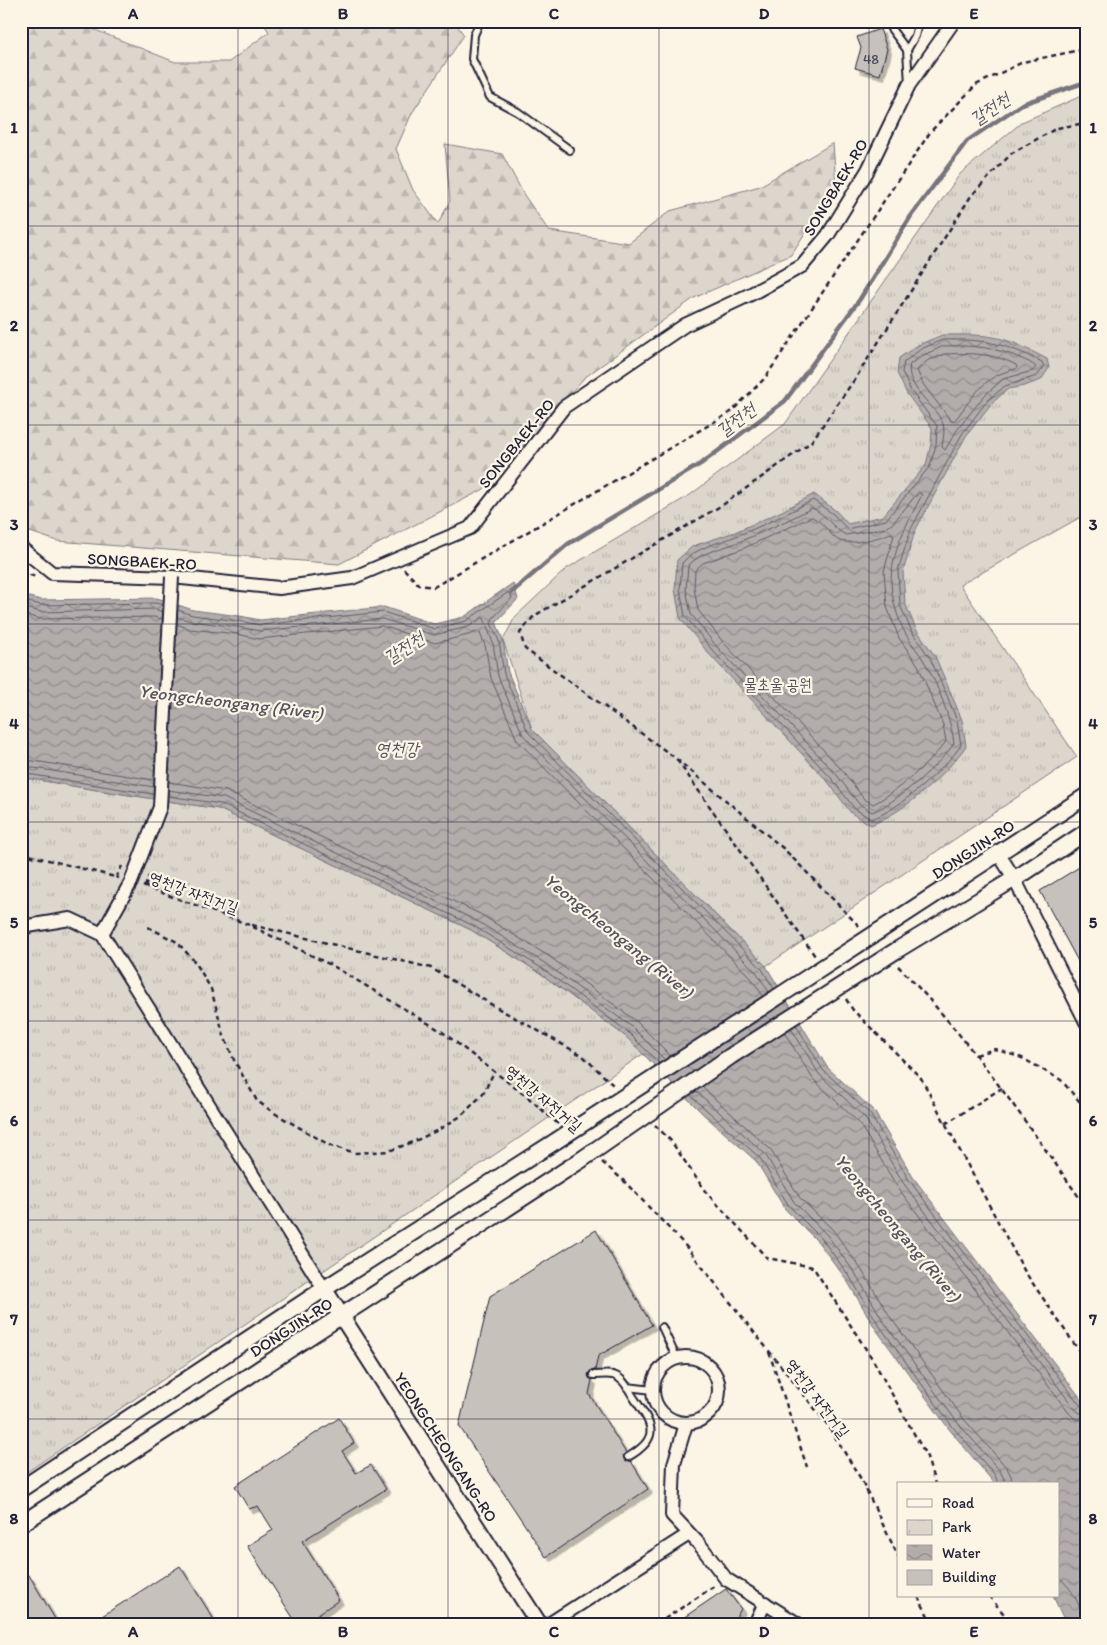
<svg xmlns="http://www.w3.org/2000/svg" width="1107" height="1645" font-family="Itim,'Poor Story',sans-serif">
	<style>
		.forest { fill: url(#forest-firs); stroke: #7f7c84 }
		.park { fill: url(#park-tufts); stroke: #7f7c84 }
		.water { fill: url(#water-waves); stroke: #78757e }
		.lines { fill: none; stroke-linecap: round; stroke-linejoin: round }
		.shore { stroke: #5c5a68; stroke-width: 1 }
		.stream { stroke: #78757e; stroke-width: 4.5 }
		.building { fill: #c6c1bb; stroke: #22223b; filter: url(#shadow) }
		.service-casing { stroke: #22223b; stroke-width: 10 }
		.minor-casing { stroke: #22223b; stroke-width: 16 }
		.tertiary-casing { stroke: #22223b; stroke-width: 19 }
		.path { stroke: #22223b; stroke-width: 2.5; stroke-dasharray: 5 4; stroke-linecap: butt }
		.service { stroke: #fcf5e5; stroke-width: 6 }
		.minor { stroke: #fcf5e5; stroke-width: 12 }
		.tertiary { stroke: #fcf5e5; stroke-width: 15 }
		.minor-bridge-casing { stroke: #22223b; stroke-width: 16; stroke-linecap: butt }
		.tertiary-bridge-casing { stroke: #22223b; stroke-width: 19; stroke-linecap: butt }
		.minor-bridge { stroke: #fcf5e5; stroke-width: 12 }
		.tertiary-bridge { stroke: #fcf5e5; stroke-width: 15 }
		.grid { fill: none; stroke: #22223b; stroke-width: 1; stroke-opacity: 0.55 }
		.labels { text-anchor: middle; stroke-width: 4.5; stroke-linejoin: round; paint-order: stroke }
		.number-label { font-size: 14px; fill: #4b4a5b }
		.street-label { font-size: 16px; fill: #22223b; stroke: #fcf5e5 }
		.park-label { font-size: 16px; fill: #504f5f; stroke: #fcf5e5 }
		.water-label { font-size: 18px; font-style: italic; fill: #545362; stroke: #fcf5e5 }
		.neatline { fill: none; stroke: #22223b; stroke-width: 2 }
		.grid-label { font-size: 16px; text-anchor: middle; font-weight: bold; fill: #22223b }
	</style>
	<defs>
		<pattern id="forest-firs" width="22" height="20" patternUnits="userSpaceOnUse" patternTransform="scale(1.25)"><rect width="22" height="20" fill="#dcd6cc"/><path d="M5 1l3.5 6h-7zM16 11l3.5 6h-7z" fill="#bcb7b0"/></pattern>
		<pattern id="park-tufts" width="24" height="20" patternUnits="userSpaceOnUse" patternTransform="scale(1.25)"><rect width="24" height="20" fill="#dcd6cc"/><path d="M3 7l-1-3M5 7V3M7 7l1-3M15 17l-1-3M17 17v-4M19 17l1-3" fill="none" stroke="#bcb7b0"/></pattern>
		<pattern id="water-waves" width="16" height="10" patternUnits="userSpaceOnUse" patternTransform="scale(1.25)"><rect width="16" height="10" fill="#b2adab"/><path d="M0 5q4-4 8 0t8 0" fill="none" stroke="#908c8c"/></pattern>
		<filter id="shadow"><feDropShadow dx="4.5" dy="4.5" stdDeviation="0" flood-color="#0004"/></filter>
	</defs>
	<rect width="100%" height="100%" fill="#fcf5e5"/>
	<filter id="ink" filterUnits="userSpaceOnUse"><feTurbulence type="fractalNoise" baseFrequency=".02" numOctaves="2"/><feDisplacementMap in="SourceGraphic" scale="10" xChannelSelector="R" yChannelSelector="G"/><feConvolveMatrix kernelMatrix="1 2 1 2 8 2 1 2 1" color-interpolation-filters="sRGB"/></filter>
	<g filter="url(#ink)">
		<polygon class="forest" points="21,21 73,21 175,62 229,62 269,32 262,21 454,21 464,35 412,113 396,149 413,190 438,224 450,201 445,144 502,154 524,195 549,231 629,243 670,211 760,186 833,143 836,185 791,255 694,298 584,378 484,489 339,564 57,541 21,529"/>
		<g class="park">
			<polygon points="1086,94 1086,514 960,585 1077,757 766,966 532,729 503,640 515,617 566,569 690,495 785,424 960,174 1022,122"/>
			<polygon points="21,777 84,788 219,809 471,930 540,973 625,1036 643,1054 21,1476"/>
		</g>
		<g class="water">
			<path d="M942 335C959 335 976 334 993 337 1012 340 1029 350 1047 359L1049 368 1041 380 1024 386 1008 389 991 404 966 436 915 531 903 572 905 603 916 629 935 656 952 696 962 720 966 746C945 776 904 812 871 825L851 813 828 782 709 654 680 618 675 589 677 560 693 546 735 532 782 511 814 494 836 511 848 524 883 516 926 465 931 444 932 428 907 394 897 373 899 358 918 345Z"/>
			<polygon points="513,583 518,599 496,622 503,640 508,672 532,729 766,966 827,1067 874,1111 913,1177 1086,1405 1086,1624 1066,1624 1053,1596 1058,1596 1058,1484 995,1484 949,1429 875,1328 846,1279 818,1242 785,1209 756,1161 703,1114 625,1036 540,973 471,930 219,809 84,788 21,777 21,595 41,600 157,598 193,610 240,616 260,620 384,607 434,624 464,617"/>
		</g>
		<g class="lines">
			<g class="shore">
				<path d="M943 340C985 339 1004 343 1042 362L1044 367 1037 376 1005 386 987 401 962 434 911 529 898 570 900 605 912 632 930 658 948 698 957 721 961 745C947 767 896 812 871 819L855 809 832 779 713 651 685 616 680 589 682 563C696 547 717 544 736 536 763 526 788 513 813 500L833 514 847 529 886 520 930 466 936 445 937 426 911 391 902 372 904 362 921 349Z"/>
				<path d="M944 346C971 345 997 347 1022 359 1027 361 1032 363 1036 367L1033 371 1003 379 984 396 957 430 945 450 942 447C943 440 945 431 943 424 936 405 904 387 910 364L924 355Z"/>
				<path d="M946 354C970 353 994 353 1016 365L1017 367 1016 369C990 374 979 388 964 408 960 413 957 419 952 422L923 384 917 370 927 361Z"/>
				<path d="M919 492 922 495C909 519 896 543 892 570 888 588 897 620 907 636 912 645 919 652 924 661 937 682 951 719 954 743 943 762 892 806 872 812L859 804 836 774 717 647 691 614 686 589 688 566C701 551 723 549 741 541 765 531 789 520 812 508 826 514 834 530 846 535L885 528 892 524Z"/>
				<path d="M812 517C822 522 827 530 835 538 846 548 878 538 891 533L894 535 884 571 887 607 899 638 918 665 943 725 946 741C936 758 891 796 873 804L864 799 842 770 723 642 698 610 694 588 695 570 703 563 742 549Z"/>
				<polyline points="21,600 41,605 156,603 163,605"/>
				<polyline points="21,607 41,612 155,609 163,612"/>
				<polyline points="178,610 192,615 239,621 260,625 383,612 435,629 466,621 507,593 510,593 512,598 493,618 491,623 499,641 504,674 528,732 762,969 774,989"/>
				<polyline points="21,614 41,619 154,617 162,619"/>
				<polyline points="177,617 191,621 238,627 260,631 382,619 434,635 468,627 482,618 484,618 493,643 498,676 523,735 757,973 769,992"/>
				<polyline points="177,624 190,629 237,634 259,639 382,626 435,643 468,635 479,631 485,645 491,678 517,740 751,978 763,996"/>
				<polyline points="21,759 154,780"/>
				<polyline points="21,766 154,787"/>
				<polyline points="21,773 153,794"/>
				<polyline points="169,782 226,791 480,914 550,957 636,1021 671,1056"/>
				<polyline points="168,790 224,798 477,921 546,964 632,1027 665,1060"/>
				<polyline points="168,796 221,804 474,926 543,969 628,1032 659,1063"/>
				<polyline points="796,1025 823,1070 870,1114 909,1180 1080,1405 1086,1407"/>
				<polyline points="791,1028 819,1074 865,1118 904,1184 1075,1409 1080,1413 1086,1413"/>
				<polyline points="784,1032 813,1079 859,1123 898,1188 1069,1413 1075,1419 1086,1421"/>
				<polyline points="702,1087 770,1149 800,1198 833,1230 861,1269 891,1318 963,1418 1007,1468 1011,1476 1012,1484"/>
				<polyline points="696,1091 765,1154 794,1202 827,1235 855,1273 884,1322 957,1422 1000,1471 1004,1479 1005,1484"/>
				<polyline points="690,1095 760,1158 789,1206 822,1239 850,1277 879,1325 952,1426 995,1475 998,1484"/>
				<path d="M1058 1578C1071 1584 1083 1610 1084 1624"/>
			</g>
			<polyline class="stream" points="511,593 568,544 702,463 785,401 860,299 911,216 967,141 1022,104 1080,84 1086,84"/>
		</g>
		<g class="building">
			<polygon points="880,29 887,49 880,75 855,68 861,48 857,37"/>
			<polygon points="1086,863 1086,976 1040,891"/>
			<polygon points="596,1230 652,1325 598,1356 595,1370 590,1371 588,1375 589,1378 592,1380 589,1394 626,1453 623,1455 624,1459 626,1462 631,1461 648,1489 546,1557 459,1426 490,1296"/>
			<polygon points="339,1418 354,1443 342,1451 356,1473 371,1465 386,1489 302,1541 339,1600 303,1624 297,1624 247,1546 273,1530 258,1506 249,1509 235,1486"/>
			<polygon points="180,1566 213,1618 204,1624 107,1624 102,1616"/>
			<polygon points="29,1575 58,1624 21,1624 21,1580"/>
			<polygon points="726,1589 741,1609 732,1624 674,1624"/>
		</g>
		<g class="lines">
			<defs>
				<g id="service">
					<polyline points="480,21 474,35 472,59 490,97 518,112 570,150"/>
					<polyline points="888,21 889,26 907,50"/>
					<polyline points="909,84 907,50 915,36 919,21"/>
					<polyline points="662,1327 677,1359"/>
					<path d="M593 1375C599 1375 607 1374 613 1375 624 1378 628 1389 634 1398 652 1425 662 1437 628 1457"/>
					<polyline points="627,1387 653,1390"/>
				</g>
				<g id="minor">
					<polyline points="21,548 52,573 172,577 279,588 352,578 470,528 564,407 685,325 751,294 802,266 828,235 868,170 909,85 954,21"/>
					<polyline points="998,853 1014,878 1086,1022"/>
					<polyline points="21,931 28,926 70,919 102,934 324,1289"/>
					<polyline points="102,934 131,882 160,807"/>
					<circle cx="686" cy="1390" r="33"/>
					<polyline points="686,1424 674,1464 672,1515 700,1545 726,1579 798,1624"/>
					<polyline points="549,1624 689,1534"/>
					<polyline points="755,1624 765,1603"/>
				</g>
				<g id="tertiary">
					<polyline points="879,931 1086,796"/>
					<polyline points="897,950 1024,873 1086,832"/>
					<polyline points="324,1289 539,1624"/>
					<polyline points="21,1489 324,1289 556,1141"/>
					<polyline points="21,1524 581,1160"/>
				</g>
			</defs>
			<use href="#service" class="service-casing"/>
			<use href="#minor" class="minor-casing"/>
			<use href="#tertiary" class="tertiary-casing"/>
			<g class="path">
				<polyline points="404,569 419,585 434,587 731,412 765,378 931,131 976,85 1023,62 1075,51 1086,50"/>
				<polyline points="21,572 36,577"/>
				<polyline points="677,760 815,956"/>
				<polyline points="21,853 119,878"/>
				<polyline points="116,878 122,866"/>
				<polyline points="143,886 247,924 333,966 441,1031 530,1099 558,1124"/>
				<polyline points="145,887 149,876"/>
				<polyline points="252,925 431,968 494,1006 583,1056 615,1087"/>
				<polyline points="859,926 784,849 674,757 525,649 520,633 534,616 724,504 811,442 857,376 971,196 1012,153 1057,128 1086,123"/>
				<polyline points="148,927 177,942 196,963 211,989 224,1036 234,1060 257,1101 276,1114 331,1146 356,1153 389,1151 413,1142 438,1130 461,1116 483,1094 494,1072"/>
				<path d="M898 966C970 1039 1027 1124 1086 1207"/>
				<polyline points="846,999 853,1010 921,1078 1025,1272 1086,1361"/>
				<polyline points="976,1055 995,1049 1022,1058 1061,1080 1086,1109"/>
				<polyline points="945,1124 1002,1088"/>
				<polyline points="655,1125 671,1141 705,1191 767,1258 813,1267 873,1360 927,1457 935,1484"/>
				<polyline points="602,1162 623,1180 684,1244 827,1424 861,1479 898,1556"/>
				<polyline points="769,1352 807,1467"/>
				<polyline points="918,1596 932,1624"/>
				<polyline points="989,1596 1012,1624"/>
				<polyline points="657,1624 716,1585"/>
			</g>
			<use href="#service" class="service"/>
			<use href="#minor" class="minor"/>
			<use href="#tertiary" class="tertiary"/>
			<defs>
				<polyline id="minor-bridge" points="160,807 172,577"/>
				<g id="tertiary-bridge">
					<polyline points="556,1141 879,931"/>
					<polyline points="581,1160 731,1056 897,950"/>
				</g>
			</defs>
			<use href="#minor-bridge" class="minor-bridge-casing"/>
			<use href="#tertiary-bridge" class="tertiary-bridge-casing"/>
			<use href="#minor-bridge" class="minor-bridge"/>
			<use href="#tertiary-bridge" class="tertiary-bridge"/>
		</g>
	</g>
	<path class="grid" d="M238 21V1624M448 21V1624M659 21V1624M869 21V1624M21 226H1086M21 425H1086M21 624H1086M21 822H1086M21 1021H1086M21 1220H1086M21 1419H1086"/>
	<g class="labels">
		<g class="number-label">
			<text x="871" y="64">48</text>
		</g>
		<g class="street-label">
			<text transform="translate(835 187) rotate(-59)" y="6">SONGBAEK-RO</text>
			<text transform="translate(516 443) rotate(-51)" y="6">SONGBAEK-RO</text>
			<text transform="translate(142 561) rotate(3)" y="6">SONGBAEK-RO</text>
			<text transform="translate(973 849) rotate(-33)" y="6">DONGJIN-RO</text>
			<text transform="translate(194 892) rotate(20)" y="6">영천강 자전거길</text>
			<text transform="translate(544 1098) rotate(40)" y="6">영천강 자전거길</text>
			<text transform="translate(291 1327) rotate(-33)" y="6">DONGJIN-RO</text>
			<text transform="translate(818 1398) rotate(53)" y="6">영천강 자전거길</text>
			<text transform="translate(446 1447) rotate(57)" y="6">YEONGCHEONGANG-RO</text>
		</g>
		<g class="park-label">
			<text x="778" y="690">물초울 공원</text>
		</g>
		<g class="water-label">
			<text transform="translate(990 109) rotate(-34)" y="6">갈전천</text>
			<text transform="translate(736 420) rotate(-37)" y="6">갈전천</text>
			<text transform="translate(404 648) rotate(-33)" y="6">갈전천</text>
			<text transform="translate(231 702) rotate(7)" y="6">Yeongcheongang (River)</text>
			<text x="397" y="755">영천강</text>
			<text transform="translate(619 936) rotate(39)" y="6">Yeongcheongang (River)</text>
			<text transform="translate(898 1228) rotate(50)" y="6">Yeongcheongang (River)</text>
		</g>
	</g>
	<rect width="1107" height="1645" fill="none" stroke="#fcf5e5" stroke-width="55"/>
	<rect x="897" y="1482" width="162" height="115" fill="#fcf5e5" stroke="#a5a1a1"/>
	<rect x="907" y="1499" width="25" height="8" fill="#fcf5e5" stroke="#a5a1a1"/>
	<text x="942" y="1508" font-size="15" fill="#22223b">Road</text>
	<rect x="907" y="1520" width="25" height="15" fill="url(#park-tufts)" stroke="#a5a1a1"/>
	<text x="942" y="1532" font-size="15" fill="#22223b">Park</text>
	<rect x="907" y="1545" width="25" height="15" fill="url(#water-waves)" stroke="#a5a1a1"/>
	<text x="942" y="1558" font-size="15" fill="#22223b">Water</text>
	<rect x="907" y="1570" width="25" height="15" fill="#c6c1bb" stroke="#a5a1a1"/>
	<text x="942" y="1582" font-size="15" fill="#22223b">Building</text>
	<rect x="28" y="28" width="1052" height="1590" class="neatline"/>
	<g class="grid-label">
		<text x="133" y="19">A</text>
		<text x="343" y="19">B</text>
		<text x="554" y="19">C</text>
		<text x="764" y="19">D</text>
		<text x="974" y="19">E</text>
		<text x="14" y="133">1</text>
		<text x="1093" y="133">1</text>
		<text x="14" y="331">2</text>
		<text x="1093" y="331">2</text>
		<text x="14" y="530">3</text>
		<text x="1093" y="530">3</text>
		<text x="14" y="729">4</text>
		<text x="1093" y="729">4</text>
		<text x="14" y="928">5</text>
		<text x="1093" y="928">5</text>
		<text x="14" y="1126">6</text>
		<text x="1093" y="1126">6</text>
		<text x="14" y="1325">7</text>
		<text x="1093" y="1325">7</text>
		<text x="14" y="1524">8</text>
		<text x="1093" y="1524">8</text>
		<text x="133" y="1637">A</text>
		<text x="343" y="1637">B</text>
		<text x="554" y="1637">C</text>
		<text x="764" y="1637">D</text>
		<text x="974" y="1637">E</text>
	</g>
</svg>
